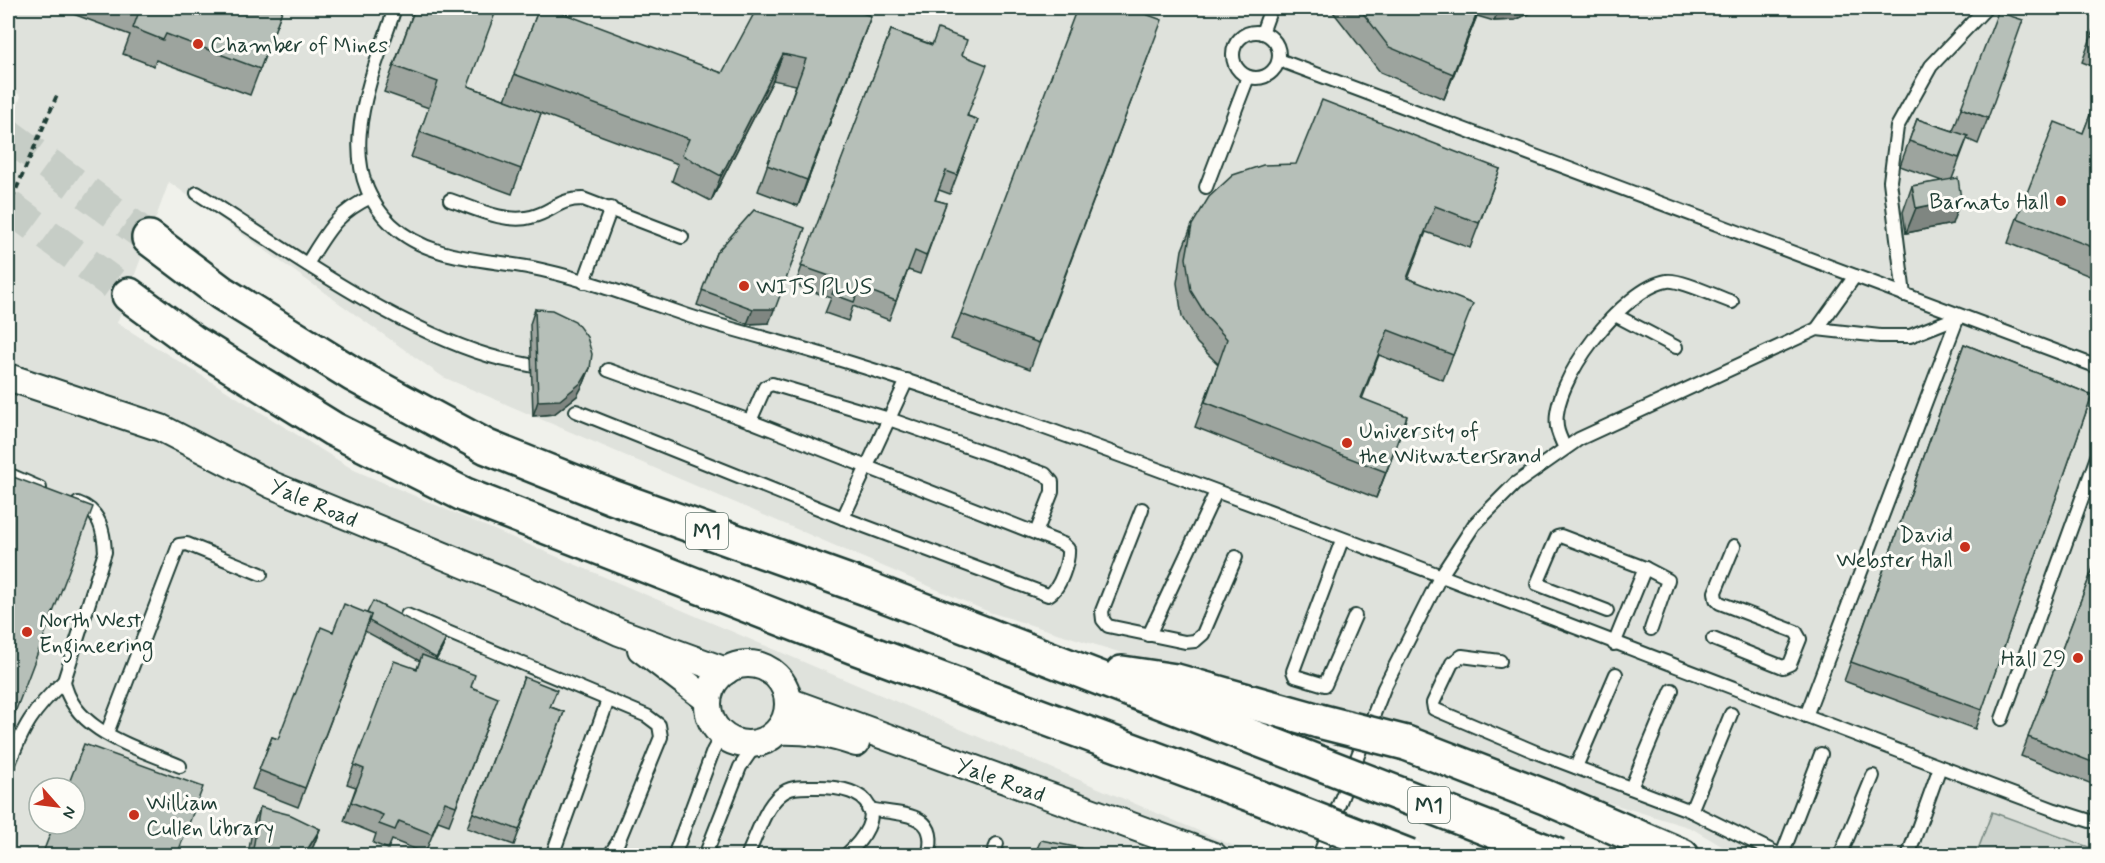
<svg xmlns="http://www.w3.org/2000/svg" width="2105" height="863" font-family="Mynerve,sans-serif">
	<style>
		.built { fill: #dfe2dc; fill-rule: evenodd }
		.green { fill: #cdd3cd; stroke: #768880; stroke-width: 1.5 }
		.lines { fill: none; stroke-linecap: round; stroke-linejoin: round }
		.highway-tunnel { stroke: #c6cdc6; stroke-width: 33; stroke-dasharray: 33 16; stroke-linecap: butt }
		.lane-casing { stroke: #1f3d34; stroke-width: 16 }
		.street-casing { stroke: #1f3d34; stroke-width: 30 }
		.highway-casing { stroke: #1f3d34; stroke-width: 38 }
		.path { stroke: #1f3d34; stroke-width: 4; stroke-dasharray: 6 4.5; stroke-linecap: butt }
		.lane { stroke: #fdfcf7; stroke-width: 12 }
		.street { stroke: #fdfcf7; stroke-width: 26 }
		.highway { stroke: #fdfcf7; stroke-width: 33 }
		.highway-bridge-casing { stroke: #1f3d34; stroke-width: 38; stroke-linecap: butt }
		.highway-bridge { stroke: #fdfcf7; stroke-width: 33 }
		.wall { fill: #9da49e; stroke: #1f3d34; stroke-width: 1.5 }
		.shaded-wall { fill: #7f8681; stroke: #1f3d34; stroke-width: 1.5 }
		.building { fill: #b6bfb8; stroke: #1f3d34; stroke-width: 1.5 }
		.poi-dot { fill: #c8321e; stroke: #fdfcf7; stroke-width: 2 }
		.labels { text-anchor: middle; stroke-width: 6; stroke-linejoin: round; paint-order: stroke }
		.shield { fill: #fdfcf7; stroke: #62766e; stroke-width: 1.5 }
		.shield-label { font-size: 21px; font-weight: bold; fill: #1f3d34 }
		.poi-label { font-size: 22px; fill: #1f3d34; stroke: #fdfcf7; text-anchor: start }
		.street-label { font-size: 22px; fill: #1f3d34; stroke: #fdfcf7 }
	</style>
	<rect width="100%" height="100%" fill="#f0f1eb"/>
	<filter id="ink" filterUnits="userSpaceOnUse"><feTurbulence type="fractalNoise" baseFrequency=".0167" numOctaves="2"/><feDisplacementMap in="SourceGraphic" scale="12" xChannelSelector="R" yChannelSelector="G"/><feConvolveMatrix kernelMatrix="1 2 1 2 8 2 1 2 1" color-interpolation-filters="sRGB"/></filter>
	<g filter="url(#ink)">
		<path class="built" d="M8 8H2097V855H1737L1691 828 989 612 443 377 169 182 117 323 354 470 1255 855H8V134L21 96 8 87ZM39 788H75V824H39Z"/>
		<polygon class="green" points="1992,812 2097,850 2097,855 1976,855"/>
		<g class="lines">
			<g class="highway-tunnel">
				<polyline points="8,135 149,238"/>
				<polyline points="8,206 129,295"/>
			</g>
			<defs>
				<g id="lane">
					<path d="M395 8C373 75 329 164 391 224 431 263 492 258 542 270 591 281 639 299 686 315 734 331 783 342 831 357 898 377 965 400 1031 423 1374 547 1713 682 2055 810L2090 821H2098"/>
					<circle cx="1256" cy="55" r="23"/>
					<polyline points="1262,33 1271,8"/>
					<polyline points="1279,60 2098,367"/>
					<polyline points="1206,187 1248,77"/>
					<path d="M197 193C284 249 391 326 490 356 507 361 526 364 543 368"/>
					<path d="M450 200C474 208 506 224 531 217 553 212 557 199 583 199L682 237"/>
					<path d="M307 264C327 232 336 213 371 197"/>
					<polyline points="584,282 611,208"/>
					<polyline points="1904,295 1890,181 1897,127 1931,66 1986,8"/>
					<polyline points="1615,315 1676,347"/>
					<polyline points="1817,329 1855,276"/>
					<path d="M576 411 843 518 1048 595C1060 590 1069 561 1068 549L1063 544 750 421 608 370"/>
					<polyline points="750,421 765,387 772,384 889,419 1045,474 1052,482 1052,492 1036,533"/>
					<path d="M1565 448C1562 442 1558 434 1557 427 1550 382 1624 288 1667 281 1680 279 1717 297 1732 302"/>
					<polyline points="8,474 40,488"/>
					<path d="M78 503C100 510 104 532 105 552L64 681C73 732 139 748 180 766"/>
					<polyline points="1142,509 1102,611 1103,620 1108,626 1185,642 1195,641 1203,634 1236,557"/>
					<polyline points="843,518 907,380"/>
					<polyline points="1342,540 1293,671 1295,676 1325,685 1355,616"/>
					<polyline points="1607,611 1537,584 1557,537 1561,536 1645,568 1668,580 1651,629"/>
					<polyline points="407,615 647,716 659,725 661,737 618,842 609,856"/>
					<polyline points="1149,635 1216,492"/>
					<polyline points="1713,639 1783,667 1790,664 1800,639 1796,632 1720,603 1716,599 1715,592 1734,546"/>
					<polyline points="1614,644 1645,568"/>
					<polyline points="1500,661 1462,656 1452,663 1433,703 1434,709 1538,753 1691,811 1782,856"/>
					<polyline points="1806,716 1958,317"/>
					<polyline points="2002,719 2098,454"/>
					<polyline points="107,733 179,545 187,544 261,574"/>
					<path d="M8 766C24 726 32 711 64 681"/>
					<polyline points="1576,767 1616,674"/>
					<polyline points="1631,788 1672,690"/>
					<path d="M868 809C901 815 941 811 928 856"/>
					<polyline points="1691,811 1731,714"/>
					<polyline points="1782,855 1821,754"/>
					<polyline points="552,856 608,700"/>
					<polyline points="674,856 713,751 722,735"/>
					<polyline points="705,856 740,767 756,744"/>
					<path d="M747 856C756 838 764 808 780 795 790 786 802 787 815 787 872 786 891 815 845 856"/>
					<polyline points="992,856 997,844"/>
					<polyline points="1319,856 1384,688 1440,577 1474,525 1515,484 1579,439 1817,329 1880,336 1910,336 1958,317"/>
					<polyline points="1840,856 1873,776"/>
					<polyline points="1908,856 1940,767"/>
				</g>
				<g id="street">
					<polyline points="8,377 161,428 272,485 541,596 619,632 726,671"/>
					<polyline points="641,649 708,700"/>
					<circle cx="748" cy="704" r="40"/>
					<polyline points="788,701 1214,856"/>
					<path d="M778 731C807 730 829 734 856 743"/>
				</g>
				<g id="highway">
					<polyline points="149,238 222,293 354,375 487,447 612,497 866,588 1299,755"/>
					<polyline points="129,295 193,342 333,429 465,495 854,647 1258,797"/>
					<polyline points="1122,673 1176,681 1319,721"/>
					<polyline points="1406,743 1545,797 1682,856"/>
				</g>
			</defs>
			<use href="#lane" class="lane-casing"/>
			<use href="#street" class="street-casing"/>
			<use href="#highway" class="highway-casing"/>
			<polyline class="path" points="8,208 58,93"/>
			<use href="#lane" class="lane"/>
			<use href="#street" class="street"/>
			<use href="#highway" class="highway"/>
			<defs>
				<g id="highway-bridge">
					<polyline points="1319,721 1406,743"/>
					<polyline points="1299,755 1558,856"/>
					<polyline points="1258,797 1409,856"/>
				</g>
			</defs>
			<use href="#highway-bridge" class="highway-bridge-casing"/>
			<use href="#highway-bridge" class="highway-bridge"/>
		</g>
		<g class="wall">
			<polygon points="57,8 283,8 250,95 156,60 154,66 123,54 130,35"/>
			<polygon points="415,8 468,86 541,113 512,194 411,157 429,108 384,92"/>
			<polygon points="539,8 722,73 871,16 798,206 758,191 796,85 773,80 711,201 672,181 678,164 505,100"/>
			<polygon points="1330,8 1539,8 1535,11 1515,20 1494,21 1477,16 1444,99 1380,72"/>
			<polygon points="2097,21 2097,68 2082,62"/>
			<polygon points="891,30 962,55 968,116 978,120 950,194 939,190 935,200 946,203 920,274 908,270 889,320 853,306 848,321 825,313 831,298 795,285"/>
			<polygon points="1152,46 1030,369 951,339 961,314"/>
			<polygon points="2097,98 2097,279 2008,243 2017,218 2083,133"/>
			<polygon points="1961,108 1988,118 1978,144 1967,139 1952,179 1952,224 1906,233 1903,212 1912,186 1942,181 1900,166 1917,119 1953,131"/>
			<polygon points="1500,169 1470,248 1426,232 1408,279 1463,330 1443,380 1379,355 1362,399 1398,442 1376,498 1195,427 1218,364 1197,343 1182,317 1177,283 1182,250 1192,225"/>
			<polygon points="716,253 769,323 747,324 697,305"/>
			<polygon points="535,309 590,368 584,383 577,396 554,414 533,416 530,324"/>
			<polygon points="1964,344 2092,395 1975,729 1844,681"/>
			<polygon points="2097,558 2097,786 2021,756"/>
			<polygon points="367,613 446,639 442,649 436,660 471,687 491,716 449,825 438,821 425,853 392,840 388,849 373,843 376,834 344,821 356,787 347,784 354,765 417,669 420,661 365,631 298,807 252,789 272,737 278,739"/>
			<polygon points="524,677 551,707 564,712 514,845 467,828"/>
			<polygon points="260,807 320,829 313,847 308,855 248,855 253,825"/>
		</g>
		<g class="shaded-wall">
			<polygon points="1479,8 1480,8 1444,99 1453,74"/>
			<polygon points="1499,8 1539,8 1535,11 1515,20 1494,21"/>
			<polygon points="871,16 861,42 798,206 807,180"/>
			<polygon points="783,54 773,80 711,201 721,176"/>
			<polygon points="1961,199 1952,224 1906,233 1916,208"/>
			<polygon points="805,228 769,323 747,324 753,309"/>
			<polygon points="590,368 584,383 577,396 554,414 533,416 538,401"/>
			<polygon points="1407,416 1398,442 1376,498 1386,472"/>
			<polygon points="446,639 442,649 432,668 436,658"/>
			<polygon points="320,829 313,847 308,855 304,855"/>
		</g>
		<g class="building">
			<polygon points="135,8 283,8 260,69 166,34 163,40 133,28 140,9"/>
			<polygon points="415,8 497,8 468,86 541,113 521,169 420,132 438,82 394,66"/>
			<polygon points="539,8 549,8 722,73 757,8 848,8 871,16 807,180 767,165 806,59 783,54 721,176 682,155 689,139 514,74"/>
			<polygon points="1077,8 1129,8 1162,20 1039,343 961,314"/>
			<polygon points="1359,8 1479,8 1453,74 1389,47"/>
			<polygon points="1998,12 2023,20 1988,118 1961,108"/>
			<polygon points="2097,21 2097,39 2091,36"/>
			<polygon points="938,29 967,40 962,55 987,65 967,116 978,120 957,175 946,171 935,200 946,203 926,256 915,251 896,301 860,287 854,302 832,294 838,279 801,266 891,30 932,45"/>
			<polygon points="2097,97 2097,249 2017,218 2055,122 2083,133"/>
			<polygon points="1322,100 1500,169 1479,223 1435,206 1407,278 1473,304 1453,355 1388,330 1361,398 1407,416 1386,472 1205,402 1227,339 1207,317 1191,291 1186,258 1192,225 1209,197 1233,175 1263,165 1296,164"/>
			<polygon points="1917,119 1968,136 1959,158 1909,141"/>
			<polygon points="1958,178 1961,199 1916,208 1912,186"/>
			<polygon points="754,210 805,228 775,309 753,309 702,290 716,253"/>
			<polygon points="535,309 552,310 575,321 587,337 592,354 590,368 582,382 560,400 538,401"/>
			<polygon points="1964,344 2092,395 1982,710 1851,662"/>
			<polygon points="8,475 93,507 8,731"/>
			<polygon points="2097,558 2097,764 2028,737"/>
			<polygon points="373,601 446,639 436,658 369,621 371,615 367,613"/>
			<polygon points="344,604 371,615 305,788 259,770 272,737 278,739 321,627 333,632"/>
			<polygon points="422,655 475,675 471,687 498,698 456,806 445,802 432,834 399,821 395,830 379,824 383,815 351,802 364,769 354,765 394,661 417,669"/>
			<polygon points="524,677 557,690 550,707 564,712 519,830 473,813"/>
			<polygon points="84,744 203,787 177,855 42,855 54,824 75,824 75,788 67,788"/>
			<polygon points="260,807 291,815 320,829 304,855 252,855"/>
			<polygon points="1041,840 1080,848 1093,855 1034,855"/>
		</g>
	</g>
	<g class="poi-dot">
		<circle cx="198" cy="44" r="6"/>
		<circle cx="2061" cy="201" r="6"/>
		<circle cx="744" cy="286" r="6"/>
		<circle cx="1347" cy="443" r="6"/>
		<circle cx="1965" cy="547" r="6"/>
		<circle cx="27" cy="632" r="6"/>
		<circle cx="2078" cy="658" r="6"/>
		<circle cx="134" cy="815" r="6"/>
	</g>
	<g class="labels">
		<g class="shield">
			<rect x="686" y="513" width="42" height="36" rx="4.5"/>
			<rect x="1408" y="787" width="42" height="36" rx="4.5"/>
		</g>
		<g class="shield-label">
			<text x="707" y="538">M1</text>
			<text x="1429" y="812">M1</text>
		</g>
		<g class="poi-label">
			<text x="210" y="52">Chamber of Mines</text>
			<text x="2049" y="209" text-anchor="end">Barnato Hall</text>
			<text x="756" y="294">WITS PLUS</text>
			<text x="1359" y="438">University of<tspan x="1359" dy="25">the Witwatersrand</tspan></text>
			<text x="1953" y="542" text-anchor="end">David<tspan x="1953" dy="25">Webster Hall</tspan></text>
			<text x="39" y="627">North West<tspan x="39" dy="25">Engineering</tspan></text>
			<text x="2066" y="666" text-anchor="end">Hall 29</text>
			<text x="146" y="810">William<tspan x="146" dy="25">Cullen library</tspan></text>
		</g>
		<g class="street-label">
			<text transform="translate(314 502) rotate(23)" y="8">Yale Road</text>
			<text transform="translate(1001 779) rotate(20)" y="8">Yale Road</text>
		</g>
	</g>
	<rect width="2105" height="863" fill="none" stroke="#fdfcf7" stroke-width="30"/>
	<rect x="15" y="15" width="2075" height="833" fill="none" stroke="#1f3d34" stroke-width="2" filter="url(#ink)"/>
	<g transform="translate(57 806) rotate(118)"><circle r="28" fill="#fdfcf7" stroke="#a4b0a9" stroke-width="1.5"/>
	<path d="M0-4.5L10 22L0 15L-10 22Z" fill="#c8321e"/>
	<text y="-9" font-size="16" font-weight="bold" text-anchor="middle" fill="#1f3d34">N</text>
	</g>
</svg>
